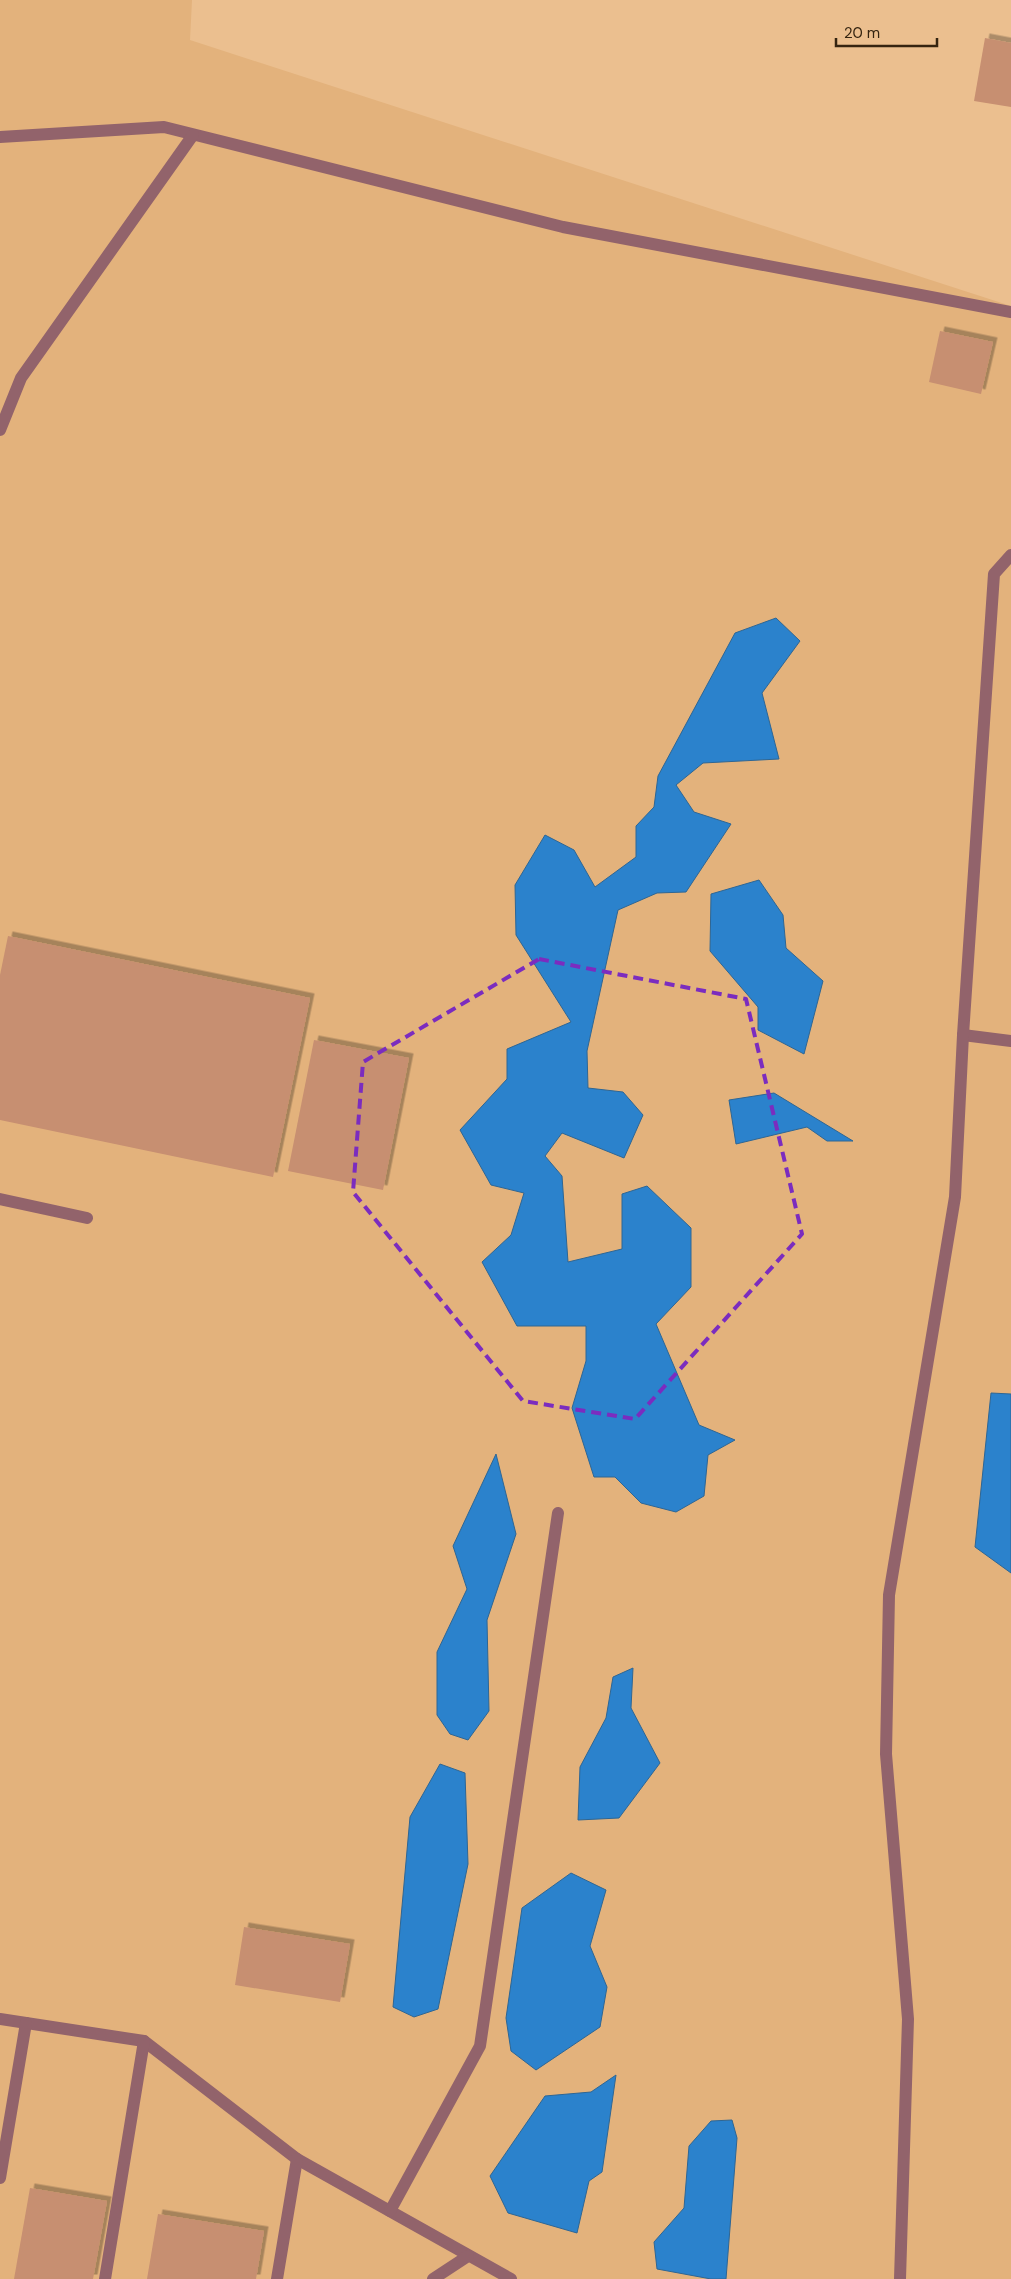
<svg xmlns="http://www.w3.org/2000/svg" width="1011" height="2279" font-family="'DM Sans',sans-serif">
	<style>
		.built { fill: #e3b27c }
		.water { fill: #2b82cc; stroke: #2e6694 }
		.building { fill: #c78f71; filter: url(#shadow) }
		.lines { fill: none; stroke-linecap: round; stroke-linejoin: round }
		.minor { stroke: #92636b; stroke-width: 12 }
		.marked { fill: none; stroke: #7b2cbf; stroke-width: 4; stroke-dasharray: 10 6; stroke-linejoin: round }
	</style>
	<defs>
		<filter id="shadow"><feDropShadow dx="4.5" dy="-4.5" stdDeviation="0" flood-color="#0004"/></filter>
	</defs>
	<rect width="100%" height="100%" fill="#ebbf8f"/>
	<polygon class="built" points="0,0 192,0 190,40 1011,306 1011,2279 0,2279"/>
	<g class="water">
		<polygon points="776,618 800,641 762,693 779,759 703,763 676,785 694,812 731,824 686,892 657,893 618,910 587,1051 588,1088 623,1092 643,1115 624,1158 562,1133 545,1156 562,1176 568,1262 622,1249 622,1194 647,1186 691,1228 691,1287 656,1324 699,1425 735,1440 708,1455 704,1496 676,1512 641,1503 615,1477 594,1477 572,1408 586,1361 586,1326 517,1326 482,1262 511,1235 524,1193 491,1185 460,1130 507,1079 507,1049 571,1022 516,935 515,885 545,835 574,850 595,887 636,857 636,826 654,807 658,776 735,633"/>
		<polygon points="759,880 783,915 786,948 823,981 804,1054 758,1030 758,1007 710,951 711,894"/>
		<polygon points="774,1093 853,1141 827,1141 807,1127 736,1144 729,1100"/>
		<polygon points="991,1393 1011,1394 1011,1573 975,1547"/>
		<polygon points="496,1454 516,1534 487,1620 489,1711 468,1740 450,1734 437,1715 437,1652 467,1589 453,1546"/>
		<polygon points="633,1668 631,1708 660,1763 619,1818 578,1820 580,1767 606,1718 613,1677"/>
		<polygon points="440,1764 465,1773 468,1864 438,2009 414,2017 393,2007 410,1817"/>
		<polygon points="571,1873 606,1890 590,1946 607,1987 600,2027 536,2070 511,2051 506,2018 522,1908"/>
		<polygon points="616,2075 602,2172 589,2181 577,2233 508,2213 490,2176 545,2096 591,2092"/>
		<polygon points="732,2120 737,2138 726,2279 711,2279 657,2269 654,2242 684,2208 689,2146 711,2121"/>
	</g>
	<g class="building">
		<polygon points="985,38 1011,43 1011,107 974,101"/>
		<polygon points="940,331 993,342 981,394 929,382"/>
		<polygon points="8,936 310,998 273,1177 0,1120 0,975"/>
		<polygon points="314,1040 409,1058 383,1190 288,1171"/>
		<polygon points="244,1927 350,1944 340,2002 235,1985"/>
		<polygon points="30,2188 107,2201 93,2279 14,2279"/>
		<polygon points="158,2214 264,2231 256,2279 147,2279"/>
	</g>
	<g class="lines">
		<g class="minor">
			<polyline points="0,137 164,127 563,227 1011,312"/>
			<polyline points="0,430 21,378 193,135"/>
			<polyline points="963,1035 1011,1041"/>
			<polyline points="0,1199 87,1218"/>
			<polyline points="0,2019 144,2041 297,2159 511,2279"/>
			<polyline points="0,2178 26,2023"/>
			<polyline points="390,2211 480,2046 558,1513"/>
			<polyline points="105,2279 144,2041"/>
			<polyline points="277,2279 297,2159"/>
			<polyline points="433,2279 468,2256"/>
			<polyline points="900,2279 908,2019 886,1754 889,1595 955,1197 963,1035 994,574 1011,555"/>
		</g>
	</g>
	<path class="marked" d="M539 959 746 999 802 1234 635 1419 523 1401 353 1192 363 1062Z"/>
	<path d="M836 38v8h101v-8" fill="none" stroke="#352410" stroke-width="2.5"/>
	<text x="844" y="38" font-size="15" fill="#352410" stroke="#ebbf8f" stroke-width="4" paint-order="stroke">20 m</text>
</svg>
